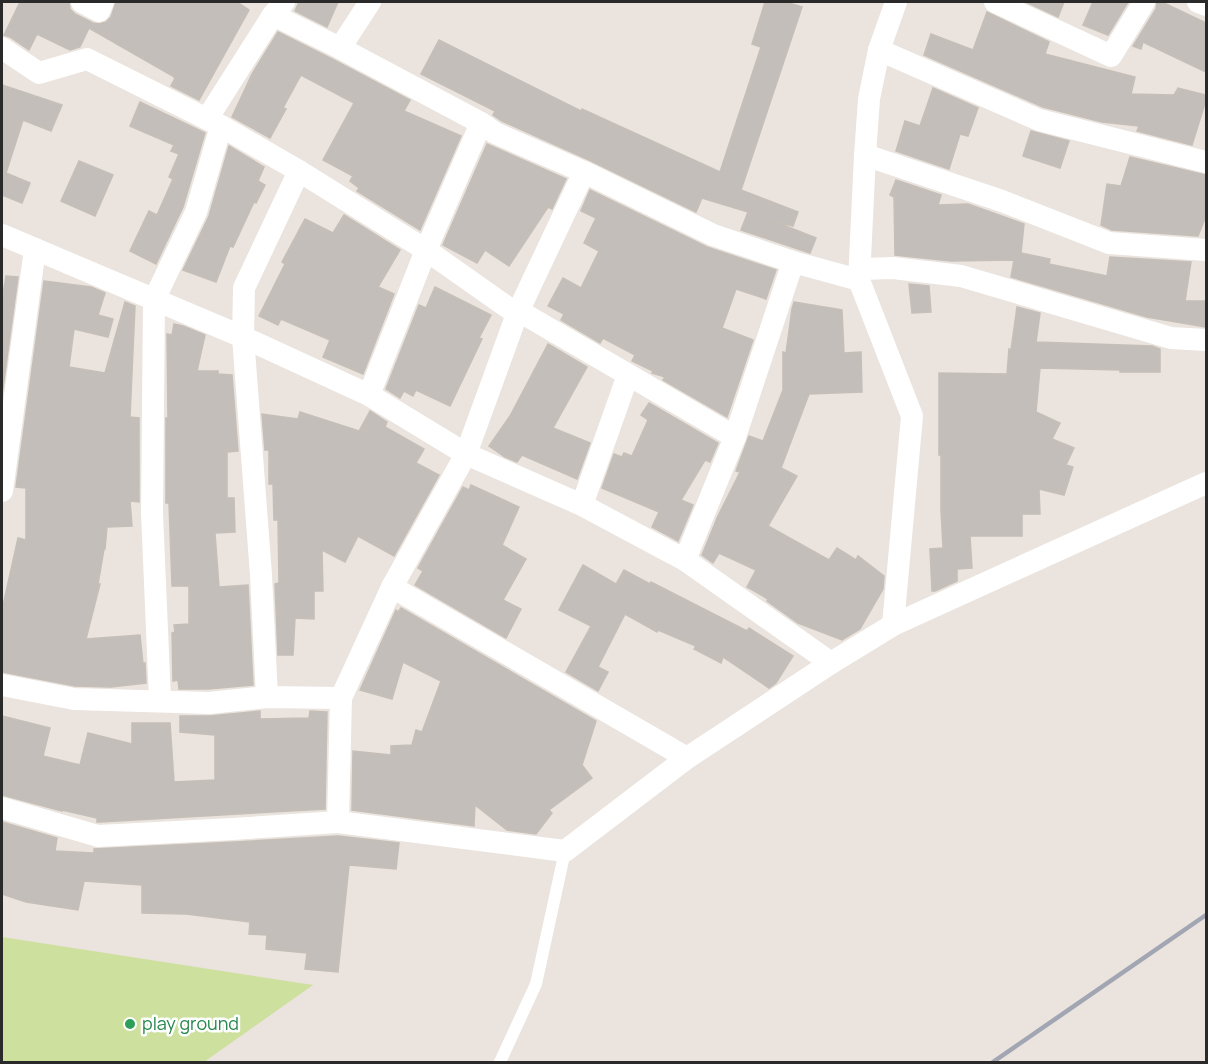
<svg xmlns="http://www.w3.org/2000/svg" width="1208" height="1064" font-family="Manrope,sans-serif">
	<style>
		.pitch { fill: #cde09e }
		.building { fill: #c3beb9; stroke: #c5bfb8; stroke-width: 1.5 }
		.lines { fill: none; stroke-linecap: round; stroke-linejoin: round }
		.service { stroke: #fff; stroke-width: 12 }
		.minor { stroke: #fff; stroke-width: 22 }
		.rail { stroke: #a1a6b2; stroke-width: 4.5 }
		.leisure-dot { fill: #2e9e5b; stroke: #fff; stroke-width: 2 }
		.labels { text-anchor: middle; stroke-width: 5; stroke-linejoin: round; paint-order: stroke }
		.leisure-label { font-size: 18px; fill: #27864d; stroke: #fff; text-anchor: start }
	</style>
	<rect width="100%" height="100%" fill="#eae3de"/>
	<polygon class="pitch" points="2,937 313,985 204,1062 2,1062"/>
	<g class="building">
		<polygon points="20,2 69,2 70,9 75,14 93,23 99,24 106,22 111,17 116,2 237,2 249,10 199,100 171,86 175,78 171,75 89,28 80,47 70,50 37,34 29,50 10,37 4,35"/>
		<polygon points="299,2 338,2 327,27 295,11"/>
		<polygon points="765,2 786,2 802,7 741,190 798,212 793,226 773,221 816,238 810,253 741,230 748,212 702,198 696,212 589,160 502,121 493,115 495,111 421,74 439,40 581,111 582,109 720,172 761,47 752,44"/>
		<polygon points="1026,2 1064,2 1058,17"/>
		<polygon points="1093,2 1128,2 1108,35 1083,25"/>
		<polygon points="1157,2 1162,2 1206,23 1206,72 1143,42 1141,49 1133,46 1156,9"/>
		<polygon points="987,12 1049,42 1045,54 1135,77 1131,94 1174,95 1178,88 1206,95 1206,100 1192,145 1137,131 1139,126 1102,122 1043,107 924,55 931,34 973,50"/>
		<polygon points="278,32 334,60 410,100 404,111 461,136 420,230 357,191 359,188 350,181 353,176 323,160 354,103 301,75 283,108 286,109 270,138 232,117 252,74"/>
		<polygon points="2,85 62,105 51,131 23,120 6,173 30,183 22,203 2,195"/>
		<polygon points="933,88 978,108 968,136 960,134 949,169 896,151 905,121 920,126"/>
		<polygon points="140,102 205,133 183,207 156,264 130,251 149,211 157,215 173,179 169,177 179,154 171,151 174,145 130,126"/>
		<polygon points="1031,131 1069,141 1060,168 1023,156"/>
		<polygon points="487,144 566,179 552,209 548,207 509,266 485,250 477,263 443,245"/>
		<polygon points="229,146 264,167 258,181 265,185 256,203 254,202 233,247 230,246 216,282 183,270 209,216"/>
		<polygon points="1130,157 1206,175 1206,216 1198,236 1112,230 1101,225 1107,184 1121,186"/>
		<polygon points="79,161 113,175 95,216 61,201"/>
		<polygon points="896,180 941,195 938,205 968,204 1024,224 1021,253 1050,259 1049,264 1107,276 1110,257 1191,262 1185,301 1206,301 1206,327 1147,317 1011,277 1014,260 951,261 895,255 894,197 890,195"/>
		<polygon points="590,190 707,247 776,270 766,299 736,289 722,328 753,340 727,417 663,380 665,377 652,373 653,371 632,361 635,355 603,338 600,343 561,320 564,314 548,306 563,278 581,288 599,251 584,243 596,218 581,211"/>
		<polygon points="344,215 400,250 378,287 394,294 363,374 323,357 330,340 281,319 278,325 259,316 285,264 282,262 305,219 333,233"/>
		<polygon points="6,276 18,277 2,395 2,300"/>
		<polygon points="44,281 91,287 105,293 98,315 113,319 108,337 74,329 69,367 105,373 125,302 135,306 130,417 139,418 139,502 130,501 132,526 107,527 105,549 104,549 98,584 100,584 86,639 140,635 143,664 145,663 146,683 111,687 75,686 2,672 2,610 18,538 26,540 26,488 16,487"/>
		<polygon points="909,284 929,286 931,312 912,313"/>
		<polygon points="435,287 491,315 479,338 482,339 450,406 416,390 413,396 404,391 400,398 386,389 419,305 426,308"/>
		<polygon points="794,302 842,310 844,353 861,352 862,392 809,394 781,468 797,476 768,526 829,560 837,548 856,560 858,556 884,576 883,589 860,629 842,640 798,623 767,601 768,599 747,587 756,570 719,553 713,563 702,555 718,516 740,472 736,471 749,436 763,441 783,390 783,352 786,353 792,309"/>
		<polygon points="1017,307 1040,313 1036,342 1152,346 1160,349 1160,372 1120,372 1120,370 1040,368 1036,412 1060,423 1052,439 1074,448 1066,465 1073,467 1064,495 1039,489 1040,514 1022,514 1022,536 970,536 972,568 957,569 957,581 935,591 932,591 930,549 943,548 941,510 941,455 939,455 939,373 1007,374 1009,349 1011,350"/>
		<polygon points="174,324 183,326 205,335 197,371 218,371 218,374 232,375 238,451 227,452 227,498 234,498 235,532 215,533 219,587 248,585 253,685 208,689 179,689 178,680 173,681 172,633 175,632 174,625 189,624 189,586 172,586 169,503 166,503 166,418 168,418 167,334 172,335"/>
		<polygon points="548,344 587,367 553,428 590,443 577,479 522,455 517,462 505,457 489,446 510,416"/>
		<polygon points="649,403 718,443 710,462 705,460 681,500 693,505 678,541 652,527 659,512 602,488 614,454 622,457 624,453 632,456 648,420 641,415"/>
		<polygon points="370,411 387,422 385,427 424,449 416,463 439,475 394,556 358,536 345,562 322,550 323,591 314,591 314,619 295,618 293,655 278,655 275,584 279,583 278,520 274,520 273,484 269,484 269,450 265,450 262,414 298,419 300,412 359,431"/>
		<polygon points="471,485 519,507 502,545 526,559 503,600 521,609 506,638 415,585 423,571 418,568 463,487 469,490"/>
		<polygon points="583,565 616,584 624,570 650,584 651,582 747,631 749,628 793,656 776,683 769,688 723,657 721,663 694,649 696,646 658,630 657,632 625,614 598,667 608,672 598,691 566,672 591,626 559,610"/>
		<polygon points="401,608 596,721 582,765 592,778 549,810 552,813 536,834 507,830 475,805 474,826 352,810 353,751 391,755 391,746 412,745 416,730 422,732 441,681 403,662 392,699 360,690 396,610 398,612"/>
		<polygon points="260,711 260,719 309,718 310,711 327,712 325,809 100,822 97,822 97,818 62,810 62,811 2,795 2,716 50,728 43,756 80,765 88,733 132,744 132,723 170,723 174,782 215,780 215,735 180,732 180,716 210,716"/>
		<polygon points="2,822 57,838 55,851 94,853 94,849 234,842 338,836 399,843 396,869 349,865 338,972 305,969 307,953 266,949 267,935 249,934 250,922 186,914 142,913 142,885 84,881 78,910 26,902 2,894"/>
	</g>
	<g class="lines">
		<polyline class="service" points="500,1062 536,984 565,851"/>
		<g class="minor">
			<polyline points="82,2 99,11 103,2"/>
			<polyline points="995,2 1111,56 1144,2"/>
			<polyline points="1198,2 1206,5"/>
			<polyline points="273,15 340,48 481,123 495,133 584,172 713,235 793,262 859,280"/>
			<polyline points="2,48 39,73 87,59 221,126 299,171 426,250 517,314 524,314 735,437 793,262"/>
			<polyline points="340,48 370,2"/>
			<polyline points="879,50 1039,120 1206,162"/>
			<polyline points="207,119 273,15 284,2"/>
			<polyline points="865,155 1002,201 1109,243 1206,250"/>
			<polyline points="2,235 243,337 369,395 466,454 582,505 685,560 831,663"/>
			<polyline points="861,269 893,268 961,276 1171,338 1206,340"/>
			<polyline points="369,395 426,250 481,123"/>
			<polyline points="2,491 35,249"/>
			<polyline points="582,505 628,375"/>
			<polyline points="685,560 735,437"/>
			<polyline points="392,587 687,758"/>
			<polyline points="893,625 912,416 859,280 865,155 869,99 879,50 896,2"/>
			<polyline points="2,685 74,699 209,703 267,697 341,698 392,587 466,454 517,314 584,172"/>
			<polyline points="267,697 261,575 243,337 244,288 299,171"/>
			<polyline points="160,700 152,513 154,300 196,212 221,126"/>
			<polyline points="2,808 98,836 233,829 338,822 565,851 687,758 831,663 893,625 1206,483"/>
			<polyline points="338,822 341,698"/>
		</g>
		<polyline class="rail" points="993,1062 1206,915"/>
	</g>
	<circle class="leisure-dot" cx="130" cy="1024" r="6"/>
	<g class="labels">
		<g class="leisure-label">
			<text x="142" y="1030">play ground</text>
		</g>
	</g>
	<rect width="1208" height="1064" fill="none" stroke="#2a2a2a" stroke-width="6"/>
</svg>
